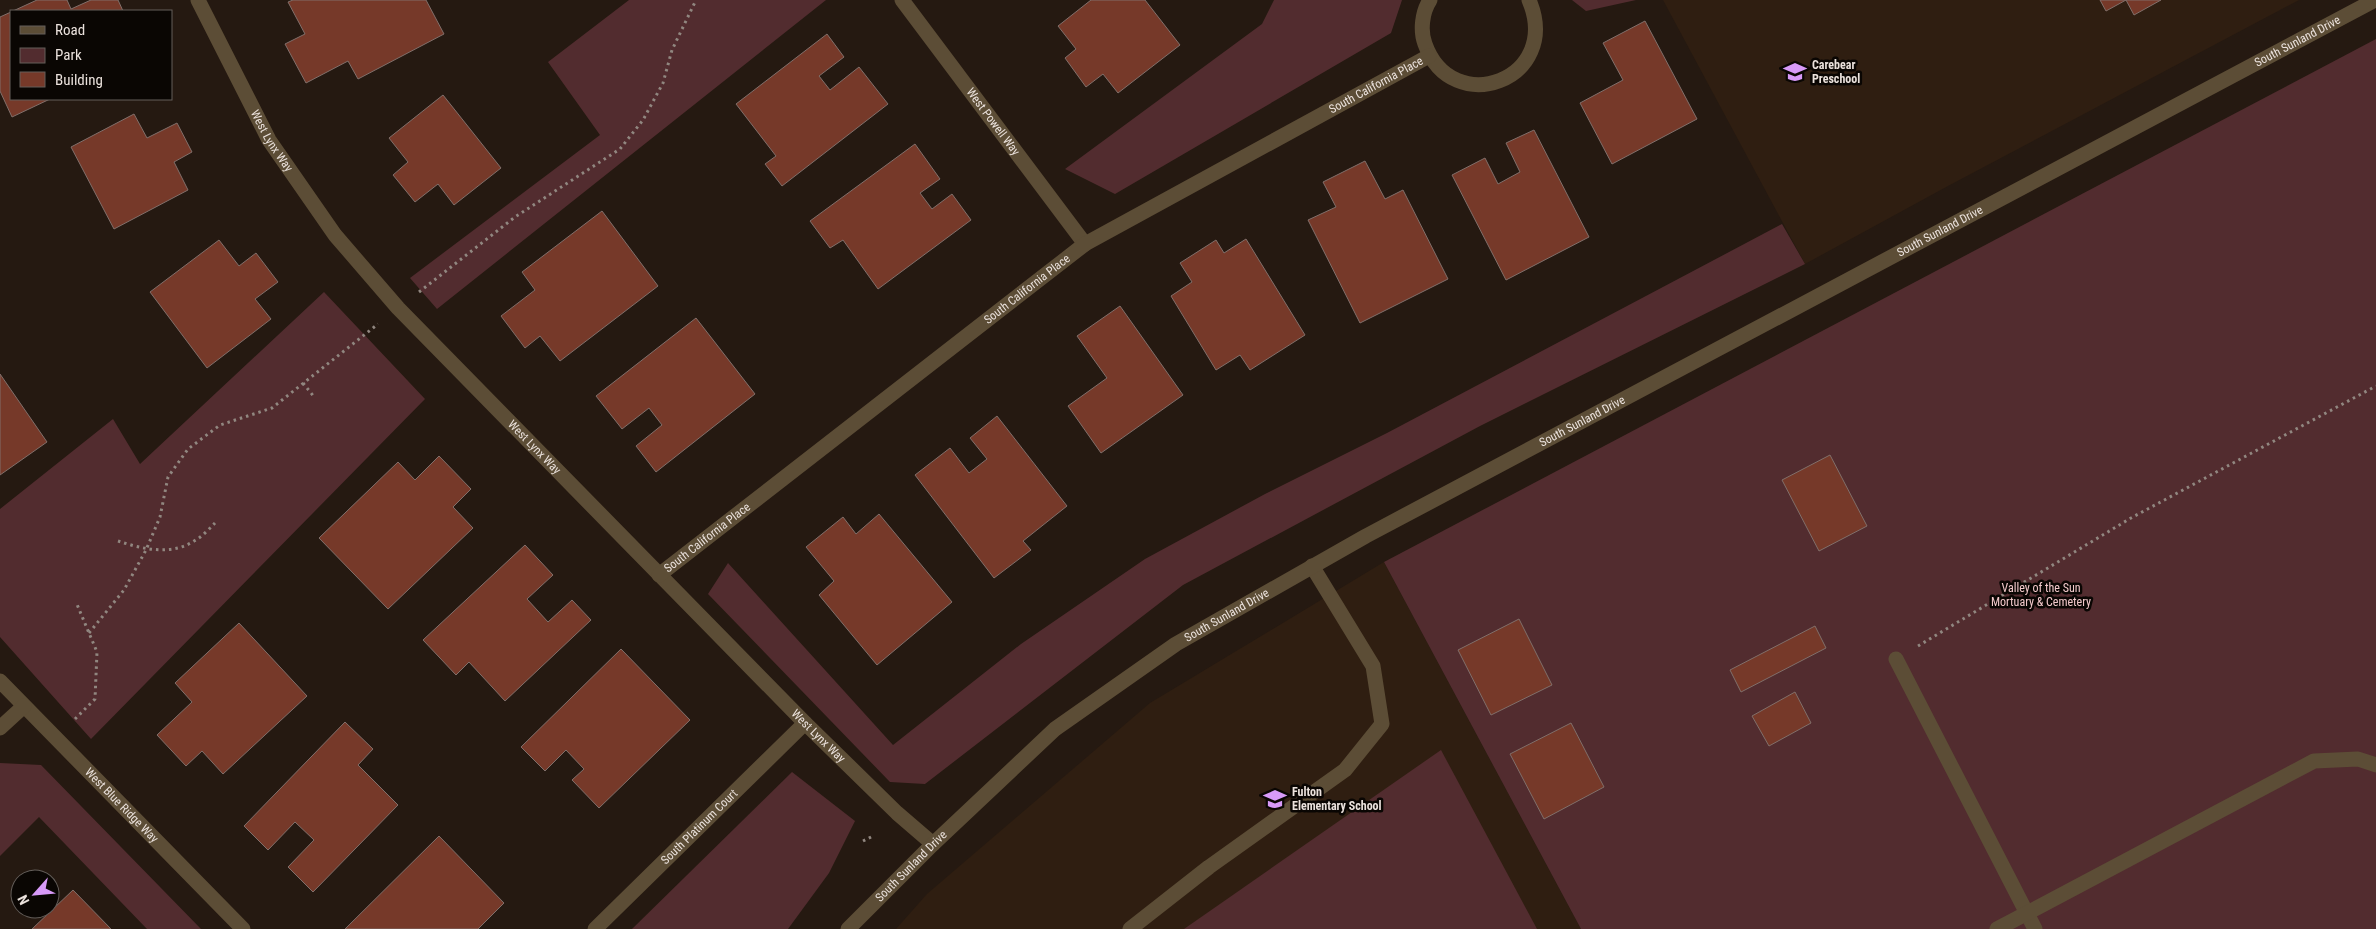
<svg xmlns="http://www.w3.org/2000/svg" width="2376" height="929" font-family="'Roboto Condensed',sans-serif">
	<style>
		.built { fill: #2f1e11 }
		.green { fill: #522c2f }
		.building { fill: #763929; stroke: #816f6a }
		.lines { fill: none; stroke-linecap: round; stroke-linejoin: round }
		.path { stroke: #918780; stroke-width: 3; stroke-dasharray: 2.5 4; stroke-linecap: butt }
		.service { stroke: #5c4d36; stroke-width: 15 }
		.minor { stroke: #5c4d36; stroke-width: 15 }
		.labels { text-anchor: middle; stroke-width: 5; stroke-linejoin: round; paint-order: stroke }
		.street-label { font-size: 12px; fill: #ebe2dd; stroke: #0a0603 }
		.poi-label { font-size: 12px; font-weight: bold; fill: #ebe2dd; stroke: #0a0603; text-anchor: start }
		.park-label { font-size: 12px; fill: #f4cacc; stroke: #0a0603 }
	</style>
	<rect width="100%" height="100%" fill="#251911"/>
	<g class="built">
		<polygon points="1663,0 2299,0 1948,186 1805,264"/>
		<polygon points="1384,562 1581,929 896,929 927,894 1150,703"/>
	</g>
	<g class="green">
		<polygon points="629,0 826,0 437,309 410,278 600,135 548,62"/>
		<polygon points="1274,0 1402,0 1391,33 1115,194 1065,169 1262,24"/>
		<polygon points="1572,0 1636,0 1586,11"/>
		<polygon points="2376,39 2376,929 1581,929 1384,562"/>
		<polygon points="1782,224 1805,264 1480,426 1183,585 925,784 890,782 708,594 728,563 893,745 1021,644 1145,559 1265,494 1387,433"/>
		<polygon points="324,292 425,399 91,739 0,637 0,509 113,419 140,464"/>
		<polygon points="1441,750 1537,929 1184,929"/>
		<polygon points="0,763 41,765 201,929 147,929 39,817 0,856"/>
		<polygon points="792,772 855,821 829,873 788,929 632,929"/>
	</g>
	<g class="building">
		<polygon points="37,0 67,0 71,9 91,0 118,0 123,11 13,11"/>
		<polygon points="293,0 426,0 444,34 358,79 348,61 306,83 285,44 305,34 288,2"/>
		<polygon points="1091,0 1145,0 1180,45 1118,93 1103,74 1086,87 1065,58 1076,49 1058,26"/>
		<polygon points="2100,0 2161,0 2134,15 2126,0 2106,11"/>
		<polygon points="11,12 11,99 50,99 12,117 0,91 0,17"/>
		<polygon points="1645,21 1697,119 1612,164 1580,103 1623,80 1603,43"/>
		<polygon points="827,34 844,57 819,76 830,90 859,67 888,104 782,186 765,164 776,156 736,104"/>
		<polygon points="443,95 501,168 454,205 438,184 415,202 393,175 408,162 389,138"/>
		<polygon points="134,114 147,138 177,123 192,152 174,162 188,190 114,229 71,147"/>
		<polygon points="1534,130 1589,237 1506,280 1452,175 1485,158 1498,184 1520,172 1506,143"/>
		<polygon points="915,144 940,179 920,193 932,209 952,194 971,220 878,289 843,240 830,248 810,221"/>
		<polygon points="1365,161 1385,199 1403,190 1448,279 1360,323 1308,220 1336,207 1323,182"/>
		<polygon points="602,211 658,286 560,361 540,336 525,348 501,316 535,290 522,272"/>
		<polygon points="1246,239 1305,335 1250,370 1240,355 1216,370 1171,296 1192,282 1180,263 1216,240 1224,253"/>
		<polygon points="219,240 239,266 256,253 278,282 255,299 271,319 207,368 150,292"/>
		<polygon points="1120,306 1183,395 1101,453 1068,406 1107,378 1077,336"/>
		<polygon points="696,318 755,394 656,472 636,446 662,425 649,408 622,429 596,396"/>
		<polygon points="0,374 47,442 0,475"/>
		<polygon points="997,416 1067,506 1023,541 1031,550 994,578 915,475 950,448 969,473 987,459 970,438"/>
		<polygon points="1830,455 1867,526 1819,551 1782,480"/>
		<polygon points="439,456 471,489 453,507 473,528 388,609 319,538 398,462 415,480"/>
		<polygon points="879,514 952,602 877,665 819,595 834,581 806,547 843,517 856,534"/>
		<polygon points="525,545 553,575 527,599 548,622 572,600 591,620 505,701 469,662 456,675 423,640"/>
		<polygon points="1519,619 1552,685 1491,715 1458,650"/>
		<polygon points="239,623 307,696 223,774 202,751 186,766 157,735 192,702 175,683"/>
		<polygon points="1815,626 1826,648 1741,692 1730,670"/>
		<polygon points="621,649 690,720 599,808 572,780 584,769 566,750 545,771 521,747"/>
		<polygon points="1795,692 1811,723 1769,746 1752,716"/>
		<polygon points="345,722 373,749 358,765 398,805 313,892 288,867 314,840 295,822 268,850 244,826"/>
		<polygon points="1571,723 1604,787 1544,819 1510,754"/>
		<polygon points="439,836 504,903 478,929 345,929"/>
		<polygon points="73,890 111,929 32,929"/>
	</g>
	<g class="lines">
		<g class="path">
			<polyline points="419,292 515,217 620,149 643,120 663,83 672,50 696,0"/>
			<polyline points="303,383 315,398"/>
			<path d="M118 541C142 549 171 556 194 541 202 537 209 529 215 523"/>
			<polyline points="89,633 124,590 146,550 160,517 168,477 188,449 220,425 272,408 378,324"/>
			<polyline points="1918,646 2131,518 2376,386"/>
			<polyline points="75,719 95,699 97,652 76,602"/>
			<polyline points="863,841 873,836"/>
		</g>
		<g class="service">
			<polyline points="1896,659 2035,929"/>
			<polyline points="1130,929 1209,867 1345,770 1382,724 1373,666 1312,566"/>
			<polyline points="1997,929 2314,761 2358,759 2376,765"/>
		</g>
		<g class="minor">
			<path id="s1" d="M198 0 269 140 335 235 398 308 805 723 897 813 933 844"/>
			<path id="s2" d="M902 0 1085 244"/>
			<path d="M1430 0C1422 12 1420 31 1425 44 1452 120 1563 80 1529 0"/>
			<path id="s3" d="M659 575 1085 244 1429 56"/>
			<path id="s4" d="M0 681 243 929"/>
			<polyline points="0,728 24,706"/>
			<path id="s5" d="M595 929 805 723"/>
			<path id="s6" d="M848 929 933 844 1055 729 1176 644 1366 536 2375 0"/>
		</g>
	</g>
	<defs>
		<symbol id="school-bare" viewBox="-9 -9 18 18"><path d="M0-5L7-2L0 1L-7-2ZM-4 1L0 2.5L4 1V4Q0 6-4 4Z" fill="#d89af8" stroke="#0a0603" stroke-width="2.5" paint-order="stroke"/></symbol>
	</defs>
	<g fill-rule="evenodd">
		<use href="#school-bare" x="1779" y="56" width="32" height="32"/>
		<use href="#school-bare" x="1259" y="783" width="32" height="32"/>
	</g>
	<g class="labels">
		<g class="street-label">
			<text dy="4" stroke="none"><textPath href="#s6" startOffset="1709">South Sunland Drive</textPath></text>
			<text dy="4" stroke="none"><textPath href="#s3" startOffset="871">South California Place</textPath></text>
			<text dy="4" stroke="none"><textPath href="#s2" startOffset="152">West Powell Way</textPath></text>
			<text dy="4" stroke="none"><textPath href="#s1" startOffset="159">West Lynx Way</textPath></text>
			<text dy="4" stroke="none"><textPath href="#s6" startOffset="1304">South Sunland Drive</textPath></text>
			<text dy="4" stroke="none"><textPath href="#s3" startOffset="466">South California Place</textPath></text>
			<text dy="4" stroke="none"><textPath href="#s6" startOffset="899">South Sunland Drive</textPath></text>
			<text dy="4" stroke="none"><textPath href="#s1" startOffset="564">West Lynx Way</textPath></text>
			<text dy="4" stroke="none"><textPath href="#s3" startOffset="61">South California Place</textPath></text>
			<text dy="4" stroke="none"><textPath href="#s6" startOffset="494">South Sunland Drive</textPath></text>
			<text dy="4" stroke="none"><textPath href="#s1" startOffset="969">West Lynx Way</textPath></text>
			<text dy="4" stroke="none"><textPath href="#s4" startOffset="174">West Blue Ridge Way</textPath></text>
			<text dy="4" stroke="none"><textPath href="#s5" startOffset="146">South Platinum Court</textPath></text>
			<text dy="4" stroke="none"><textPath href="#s6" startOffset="89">South Sunland Drive</textPath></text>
		</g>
		<g class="poi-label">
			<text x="1812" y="69">Carebear<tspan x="1812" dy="14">Preschool</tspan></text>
			<text x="1292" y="796">Fulton<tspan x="1292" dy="14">Elementary School</tspan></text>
		</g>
		<g class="park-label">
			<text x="2041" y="592">Valley of the Sun<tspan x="2041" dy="14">Mortuary &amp; Cemetery</tspan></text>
		</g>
	</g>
	<rect x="10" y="10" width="162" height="90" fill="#0a0603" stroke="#645e5a"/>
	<rect x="20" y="26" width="25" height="8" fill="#5c4d36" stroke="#645e5a"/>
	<text x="55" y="35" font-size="15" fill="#ebe2dd">Road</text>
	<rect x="20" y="48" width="25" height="15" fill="#522c2f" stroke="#645e5a"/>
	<text x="55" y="60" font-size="15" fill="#ebe2dd">Park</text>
	<rect x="20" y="72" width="25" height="15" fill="#763929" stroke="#645e5a"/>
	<text x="55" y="85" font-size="15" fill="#ebe2dd">Building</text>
	<g transform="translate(35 894) rotate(243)"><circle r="24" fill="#0a0603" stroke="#645e5a"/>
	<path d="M0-4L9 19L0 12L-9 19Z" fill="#d89af8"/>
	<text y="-8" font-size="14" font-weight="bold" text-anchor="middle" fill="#ebe2dd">N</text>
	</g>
</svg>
